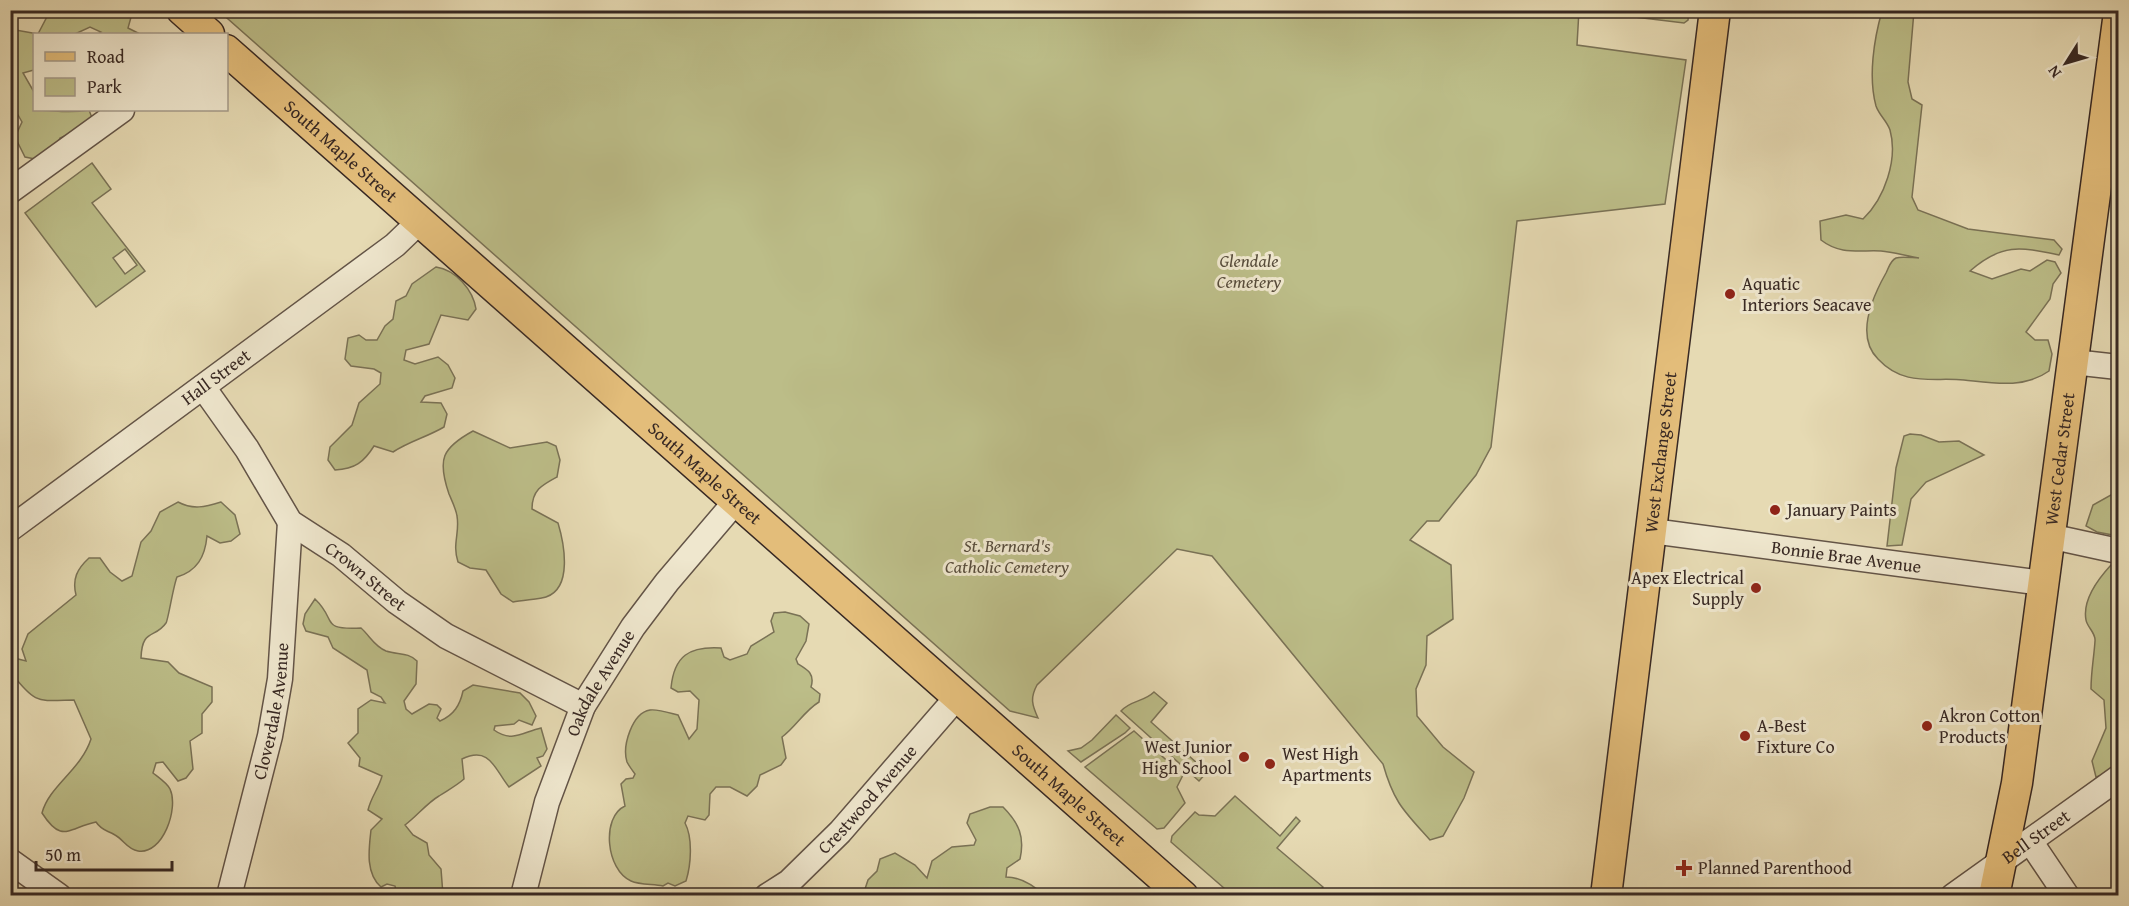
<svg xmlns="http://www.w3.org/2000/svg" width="2129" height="906" font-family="'Gentium Book Plus',serif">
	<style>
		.green { fill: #bcbd88; stroke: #7a7256; stroke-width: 1.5; fill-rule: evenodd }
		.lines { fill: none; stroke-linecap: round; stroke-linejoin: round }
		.minor-casing { stroke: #635447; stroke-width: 27 }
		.major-casing { stroke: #372823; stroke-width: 33 }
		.minor { stroke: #efe7ce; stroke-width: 24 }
		.major { stroke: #e3bd7a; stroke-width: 30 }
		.poi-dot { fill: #8f2418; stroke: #efe7ce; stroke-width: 2 }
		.labels { text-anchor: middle; stroke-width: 6; stroke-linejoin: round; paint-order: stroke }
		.street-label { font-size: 18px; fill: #372823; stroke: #efe7ce }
		.park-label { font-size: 18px; font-style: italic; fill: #584d3c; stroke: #efe7ce }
		.poi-label { font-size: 18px; fill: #372823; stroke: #efe7ce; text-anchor: start }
	</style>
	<rect width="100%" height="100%" fill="#e6dab3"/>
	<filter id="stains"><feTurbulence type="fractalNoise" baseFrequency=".00333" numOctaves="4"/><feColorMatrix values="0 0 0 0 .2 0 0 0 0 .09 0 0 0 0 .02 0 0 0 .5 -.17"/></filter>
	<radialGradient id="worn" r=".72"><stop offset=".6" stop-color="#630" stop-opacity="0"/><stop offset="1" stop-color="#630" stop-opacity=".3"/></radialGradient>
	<g class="green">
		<polygon points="133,10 128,28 140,34 98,34 101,32 90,27 75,34 38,34 50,11"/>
		<path d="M1579 10 1577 45 1686 60 1665 204 1517 221 1491 447 1476 475 1439 521H1427L1410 540 1451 565 1453 619 1427 636 1426 665 1416 689 1417 716 1443 747 1474 772 1464 798 1443 836 1430 840C1404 811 1394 803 1383 764L1212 556 1177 549 1037 685C1030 698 1032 705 1038 718L1010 711 219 11Z"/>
		<polygon points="1627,11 1689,10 1689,11 1688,20 1684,23 1627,16"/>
		<path d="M1882 11H1914L1908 82 1912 99 1922 105 1912 197 1918 210 1968 229 2054 240 2062 249 2059 255C2020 247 2002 243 1970 271L1992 279 2021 269 2030 271 2047 260 2055 262 2061 273 2053 284 2050 299 2026 332 2035 340H2048L2052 354 2049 371C2024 389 1993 383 1964 380 1933 377 1904 387 1878 359 1855 336 1873 296 1886 273 1889 267 1890 261 1896 258 1902 256 1913 258 1919 258 1906 256 1893 252 1881 251 1859 250 1840 255 1821 240L1820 221 1846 215 1863 219C1885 198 1898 159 1890 130 1887 121 1879 115 1876 106 1868 77 1874 39 1882 11Z"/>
		<path d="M10 29 38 34H34V70L23 73 34 92V110C56 110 67 114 89 110L94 123 60 138 54 152 35 159 25 157 15 137 22 122 18 115 11 110Z"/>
		<path d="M92 163 111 189 92 203 145 271 96 307 25 213ZM125 249 137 265 125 274 113 258Z"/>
		<path d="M436 267C456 270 473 290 476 309L468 320 441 315 429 344 406 350 404 360 415 364 438 357 448 365 455 378 452 388 425 396 421 402 441 403 447 414 444 427C427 437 410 441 393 452L374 446C364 462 355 469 335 470L328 460 330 447 352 425 359 403 380 384 381 373 374 369 351 366 345 359 348 338 359 335 366 340H377L385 326 393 319 396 301 406 296 412 284Z"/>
		<path d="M473 431 510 448 547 442 556 446 560 460 557 477C542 485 532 490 532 509L558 523C564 543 573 588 546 597 541 599 522 600 513 602L501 594 486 570 470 568 458 562C452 544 460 533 457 516 456 509 452 501 449 494 437 459 442 448 473 431Z"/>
		<polygon points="1910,434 1921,435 1939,442 1959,441 1984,455 1926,482 1911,499 1902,545 1887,546 1896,468 1904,436"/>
		<polygon points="2118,491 2118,536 2097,532 2086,526 2093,505"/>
		<path d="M178 502C193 510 205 507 221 502L235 515 240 534 231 541 220 543 207 536C205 557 197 571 177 577 173 587 168 621 166 623 155 639 142 628 141 658L168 662 179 673 212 687V702L202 714V733L190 741 193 769 186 778 178 781 163 762 156 763 153 773C158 777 167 783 170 789 179 808 163 855 138 851 127 849 124 840 115 835 107 830 102 831 96 822 68 828 62 844 42 813 49 786 81 770 91 739L74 700C35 701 37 704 11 673L14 658 26 661 22 649 28 634 76 595C72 579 77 569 89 558H100L110 572 122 581 132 576 141 542 151 531 160 512Z"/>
		<path d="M2111 565 2118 567V766L2113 772 2096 777 2092 761 2106 728 2104 700 2091 689C2091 672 2094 657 2095 641 2096 633 2087 627 2086 620 2082 599 2099 578 2111 565Z"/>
		<path d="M315 599C338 621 319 630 361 628 370 636 374 646 386 651 398 655 408 652 417 661L416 684 404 701 406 709 412 714 429 704 437 705 441 709 437 718 440 721C454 715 460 705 463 691L473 685 520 693 529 702 536 716 532 725 519 720 514 724 495 726 494 730C512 743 523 732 541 728L547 749 543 756 537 758 541 766 509 787C495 770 490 745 462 759L464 779C456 786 448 790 439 796 427 803 417 816 405 825L413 835 427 843 429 855 441 869 443 895H397L395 886 387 884 381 887C365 873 369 848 371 830L382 819 368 810C371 797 379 788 382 776L359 766 360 758 348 743 358 733V709L371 700 385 703 381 697 371 692 367 670 333 648 328 637 306 631 303 624 305 614Z"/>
		<path d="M785 612 800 616 809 624 806 641 796 659 798 664C808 670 815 674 811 687L820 694 819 702C804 711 796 727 782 737L786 758 781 765 760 775 757 786 747 796 730 787H716L710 794 709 815 705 820 688 816 685 823C693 838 691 865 686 881L675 886 668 883 663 886C653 884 640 885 631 881 606 870 601 817 625 806L621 784 626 779 633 778 635 774C632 770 629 766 627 762 622 746 632 713 650 710 658 709 670 713 678 715L689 739 697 729 699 700 690 691 678 692 671 688C674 656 689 646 721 648L724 657 730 660 747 654 751 646 774 632 771 621 774 613Z"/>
		<path d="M1154 692 1167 703 1151 722 1207 772 1199 781 1121 711C1131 700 1144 702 1154 692Z"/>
		<polygon points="1116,715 1130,728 1125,733 1081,762 1068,751 1081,748 1092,740"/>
		<polygon points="1134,731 1183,775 1177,787 1185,803 1164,828 1157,829 1085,767"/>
		<polygon points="1235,796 1280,836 1296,817 1300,821 1277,848 1323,887 1316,895 1232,895 1171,842 1172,836 1195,812 1199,815 1215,816"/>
		<path d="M990 807H1003C1019 823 1025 837 1020 859L1007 868 1006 877C1021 877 1033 885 1044 895H863L868 880 877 871 880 859 895 853 915 865 927 878 932 861 952 847 974 845 976 840 967 823 970 814Z"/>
	</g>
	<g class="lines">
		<defs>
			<g id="minor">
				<polyline points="10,191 122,110"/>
				<polyline points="2073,362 2118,367"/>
				<path id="s1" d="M203 387 247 449 290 522 341 555 397 602 446 636 583 706"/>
				<path id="s2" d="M10 529 395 245 420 221"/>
				<path id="s3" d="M1652 531 2042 583"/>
				<polyline points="2049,536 2118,551"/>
				<polyline points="2030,841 2067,896"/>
				<polyline points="10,861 59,896"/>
				<path id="s4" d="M229 896 270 736 280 679 290 522"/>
				<path id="s5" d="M523 896 547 802 583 706 633 627 667 582 736 501"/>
				<path id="s6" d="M767 896 789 882 840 832 958 696"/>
				<path id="s7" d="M1953 896 2118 778"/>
			</g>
			<g id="major">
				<polyline points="182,10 209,34"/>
				<path id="s8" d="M226 50 1183 896"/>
				<path id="s9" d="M1606 896 1715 10"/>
				<path id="s10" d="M1994 896 2017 783 2118 20"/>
			</g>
		</defs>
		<use href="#minor" class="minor-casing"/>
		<use href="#major" class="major-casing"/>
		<use href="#minor" class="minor"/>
		<use href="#major" class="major"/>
	</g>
	<g class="poi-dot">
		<circle cx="1730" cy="294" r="6"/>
		<circle cx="1775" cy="510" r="6"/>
		<circle cx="1756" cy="588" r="6"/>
		<circle cx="1927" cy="726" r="6"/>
		<circle cx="1745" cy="736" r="6"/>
		<circle cx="1244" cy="757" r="6"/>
		<circle cx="1270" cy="764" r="6"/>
		<path d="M1681 859h6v6h6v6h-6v6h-6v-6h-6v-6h6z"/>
	</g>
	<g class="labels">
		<g class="street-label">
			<text dy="6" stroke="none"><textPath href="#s8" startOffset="153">South Maple Street</textPath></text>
			<text dy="6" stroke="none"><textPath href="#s2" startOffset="256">Hall Street</textPath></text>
			<text dy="6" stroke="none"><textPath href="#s9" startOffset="447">West Exchange Street</textPath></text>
			<text dy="6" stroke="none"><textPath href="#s10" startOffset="442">West Cedar Street</textPath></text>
			<text dy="6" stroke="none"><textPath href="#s8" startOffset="639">South Maple Street</textPath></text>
			<text dy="6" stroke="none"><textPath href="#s3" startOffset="196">Bonnie Brae Avenue</textPath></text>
			<text dy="6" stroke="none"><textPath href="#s1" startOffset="254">Crown Street</textPath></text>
			<text dy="6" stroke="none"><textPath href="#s5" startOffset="228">Oakdale Avenue</textPath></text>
			<text dy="6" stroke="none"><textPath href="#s4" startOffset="190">Cloverdale Avenue</textPath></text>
			<text dy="6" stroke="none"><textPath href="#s8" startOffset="1125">South Maple Street</textPath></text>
			<text dy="6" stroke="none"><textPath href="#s6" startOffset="140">Crestwood Avenue</textPath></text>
			<text dy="6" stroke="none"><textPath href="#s7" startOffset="102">Bell Street</textPath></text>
		</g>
		<g class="park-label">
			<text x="1249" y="267">Glendale<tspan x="1249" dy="21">Cemetery</tspan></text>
			<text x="1007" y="552">St. Bernard's<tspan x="1007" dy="21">Catholic Cemetery</tspan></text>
		</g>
		<g class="poi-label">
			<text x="1742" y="290">Aquatic<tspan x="1742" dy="21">Interiors Seacave</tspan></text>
			<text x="1787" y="516">January Paints</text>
			<text x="1744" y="584" text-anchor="end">Apex Electrical<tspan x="1744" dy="21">Supply</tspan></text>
			<text x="1939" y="722">Akron Cotton<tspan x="1939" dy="21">Products</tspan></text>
			<text x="1757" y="732">A-Best<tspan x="1757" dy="21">Fixture Co</tspan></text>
			<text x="1232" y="753" text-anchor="end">West Junior<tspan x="1232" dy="21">High School</tspan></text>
			<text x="1282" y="760">West High<tspan x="1282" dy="21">Apartments</tspan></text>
			<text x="1698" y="874">Planned Parenthood</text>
		</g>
	</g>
	<rect width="2129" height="906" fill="none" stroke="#e6dab3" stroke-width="36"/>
	<rect x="12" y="12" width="2105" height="882" fill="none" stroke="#372823" stroke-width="3"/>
	<rect x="18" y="18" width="2093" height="870" fill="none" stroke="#372823" stroke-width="1.5"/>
	<rect x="33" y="33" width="195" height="78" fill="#efe7ce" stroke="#a59b8a" stroke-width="1.5"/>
	<rect x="45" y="52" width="30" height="9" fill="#e3bd7a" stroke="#a59b8a" stroke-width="1.5"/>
	<text x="87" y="63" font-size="18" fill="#372823">Road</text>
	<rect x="45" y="78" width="30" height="18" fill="#bcbd88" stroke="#a59b8a" stroke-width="1.5"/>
	<text x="87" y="93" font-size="18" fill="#372823">Park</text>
	<g transform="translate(2066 63) rotate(233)" stroke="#efe7ce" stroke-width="4.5" paint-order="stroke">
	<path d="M0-4.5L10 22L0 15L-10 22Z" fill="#372823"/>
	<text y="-9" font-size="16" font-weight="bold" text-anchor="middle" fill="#372823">N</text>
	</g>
	<path d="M36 861v9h136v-9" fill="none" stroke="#372823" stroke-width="3"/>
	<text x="45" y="861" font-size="18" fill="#372823" stroke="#efe7ce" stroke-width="4.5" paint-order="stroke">50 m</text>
	<rect width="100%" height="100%" filter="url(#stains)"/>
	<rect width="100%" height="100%" fill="url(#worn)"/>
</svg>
